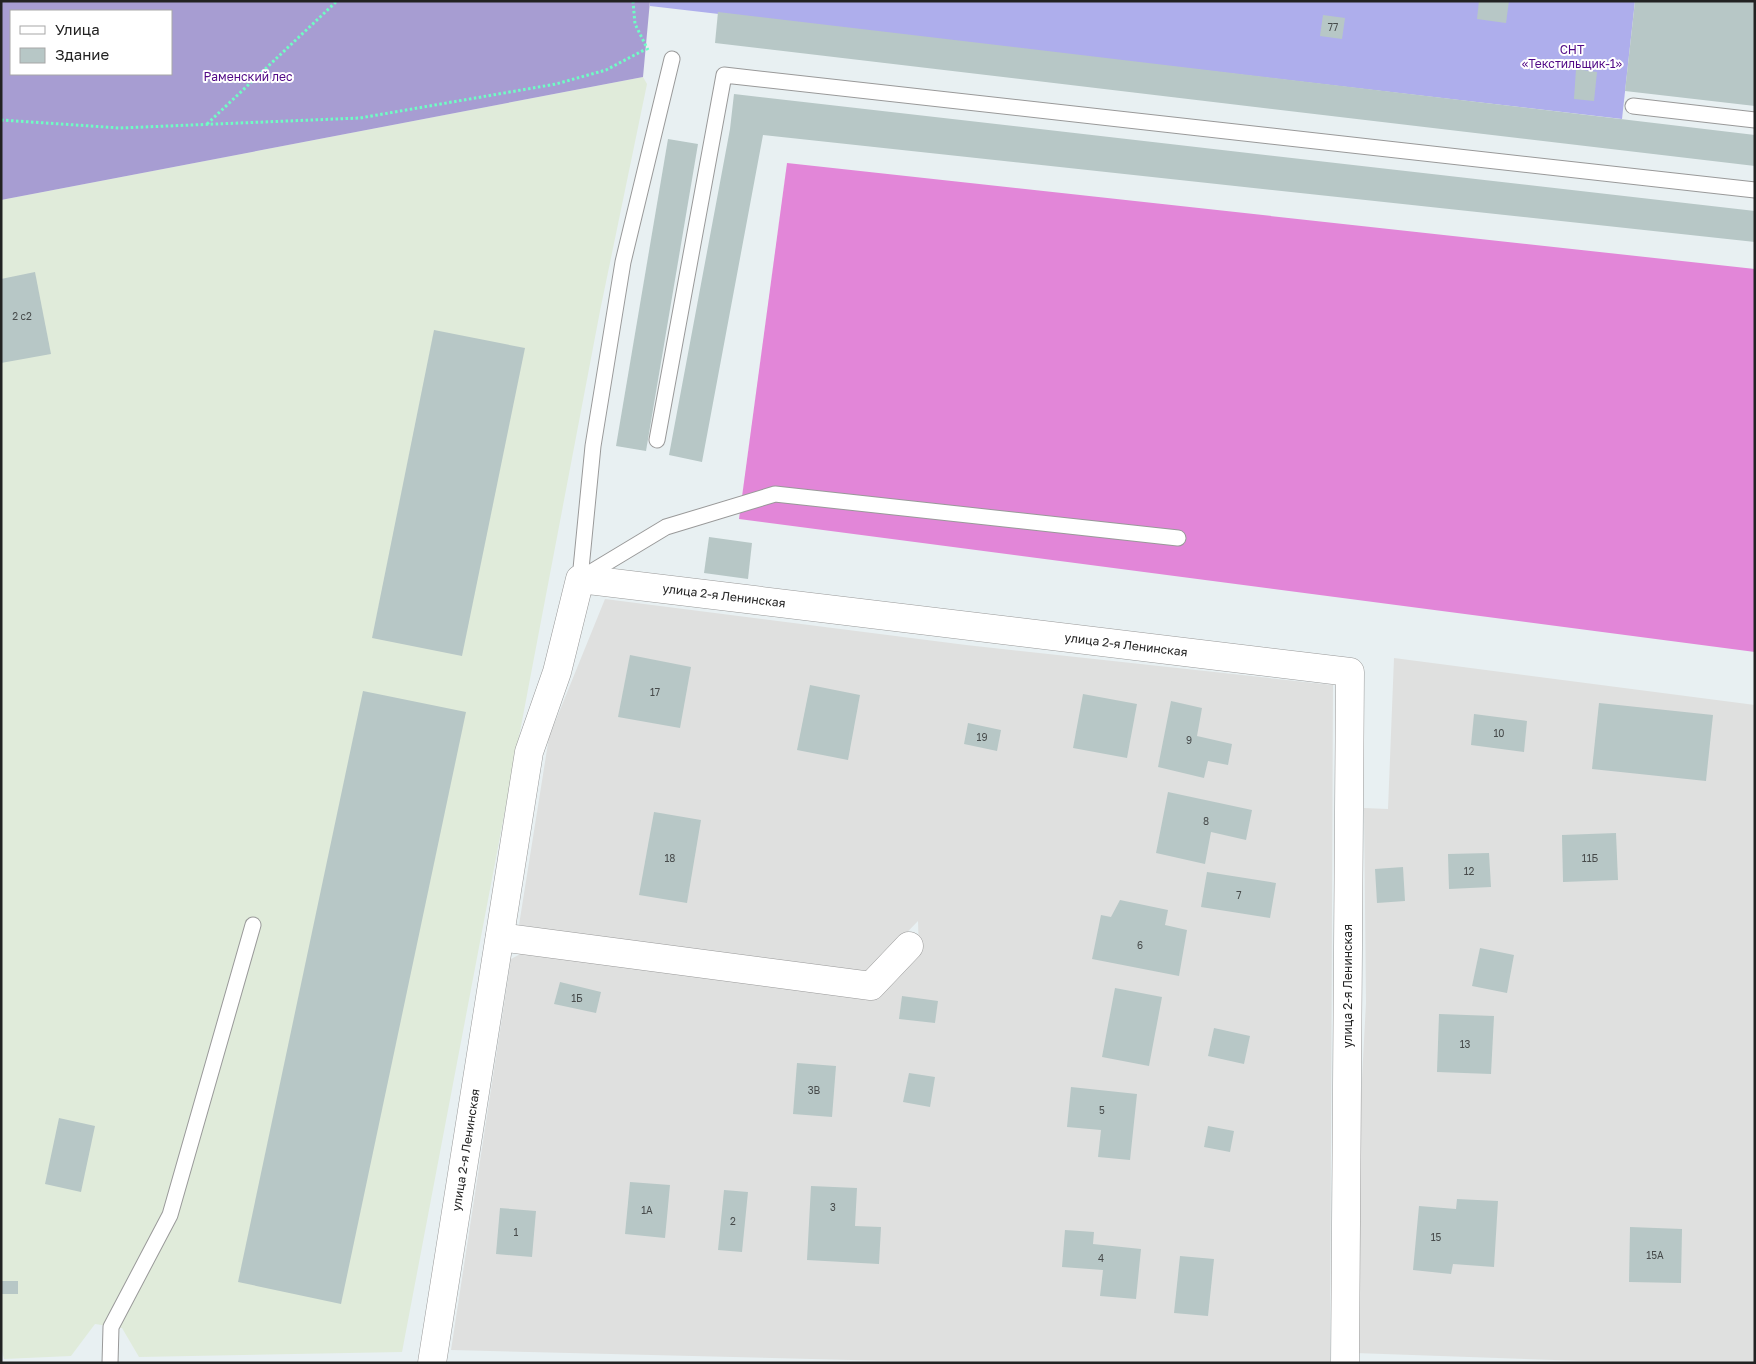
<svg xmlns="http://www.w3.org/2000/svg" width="1756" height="1364" font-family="'Golos Text',sans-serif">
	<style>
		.residential { fill: #dfe0df }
		.industrial { fill: #e0ebda }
		.grass { fill: #aeaeec }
		.forest { fill: #a79dd2; fill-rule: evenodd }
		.pitch { fill: #e286d8 }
		.building { fill: #b7c7c6 }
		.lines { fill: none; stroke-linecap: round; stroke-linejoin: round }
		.service-casing { stroke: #999; stroke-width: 17 }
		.minor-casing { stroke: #999; stroke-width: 29 }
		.path { stroke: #6ffdc4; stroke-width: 3; stroke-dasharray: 2.5 2.5; stroke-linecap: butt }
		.service { stroke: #fff; stroke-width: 15 }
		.minor { stroke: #fff; stroke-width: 28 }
		.labels { text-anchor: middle; stroke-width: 4; stroke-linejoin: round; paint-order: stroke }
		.number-label { font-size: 10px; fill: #474b4b }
		.park-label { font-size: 12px; fill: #510986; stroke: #fff }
		.street-label { font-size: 12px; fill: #222; stroke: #fff }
	</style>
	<rect width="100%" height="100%" fill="#e8f0f2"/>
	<g class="residential">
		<polygon points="605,599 966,645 1333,685 1330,1363 970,1363 451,1350 511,959 526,951 879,997 919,953 918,921 863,978 519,925 549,737"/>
		<polygon points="1394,658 1755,705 1755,1363 1642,1363 1355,1353 1358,1154 1366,1003 1364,808 1388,809"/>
	</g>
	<polygon class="industrial" points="643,77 647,84 600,311 402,1352 139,1357 122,1328 95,1324 71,1356 4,1359 1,1347 1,200"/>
	<polygon class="grass" points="650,1 1635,1 1622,119 650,6"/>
	<path class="forest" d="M1 1H650L643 77 1 200ZM11 11H171V74H11Z"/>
	<polygon class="pitch" points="787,163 1755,269 1755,652 739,519"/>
	<g class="building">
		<polygon points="1479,1 1509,1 1506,23 1477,19"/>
		<polygon points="1635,1 1755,1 1755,106 1625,91"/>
		<polygon points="718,12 1755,135 1755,166 715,43"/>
		<polygon points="1323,15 1345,18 1342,39 1320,36"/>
		<polygon points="1576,69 1597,72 1594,101 1574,99"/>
		<polygon points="734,94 1755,211 1755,242 763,135 702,462 669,455 730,129"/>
		<polygon points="668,139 698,144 646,451 616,446"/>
		<polygon points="35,272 51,354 1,363 1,279"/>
		<polygon points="434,330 525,348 462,656 372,638"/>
		<polygon points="709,537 752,543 748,579 704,573"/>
		<polygon points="630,655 691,667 680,728 618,717"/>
		<polygon points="810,685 860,695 848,760 797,750"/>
		<polygon points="363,691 466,712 341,1304 238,1282"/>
		<polygon points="1083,694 1137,704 1127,758 1073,748"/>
		<polygon points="1171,701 1202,708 1197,736 1232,744 1228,765 1208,761 1204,778 1158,767"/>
		<polygon points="1599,703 1713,715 1706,781 1592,769"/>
		<polygon points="1474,714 1527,721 1524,752 1471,745"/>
		<polygon points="968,723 1001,730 997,751 964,744"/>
		<polygon points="1168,792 1252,810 1246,840 1211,832 1205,864 1156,853"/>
		<polygon points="654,812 701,820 687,903 639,895"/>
		<polygon points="1616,833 1618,880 1563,882 1562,835"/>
		<polygon points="1489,853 1491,887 1449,889 1448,854"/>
		<polygon points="1403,867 1405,901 1377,903 1375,869"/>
		<polygon points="1207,872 1276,883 1270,918 1201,907"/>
		<polygon points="1120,900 1168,910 1165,925 1187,930 1179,976 1092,959 1101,915 1111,917"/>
		<polygon points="1480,948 1514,955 1507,993 1472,986"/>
		<polygon points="560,982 601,992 596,1013 554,1004"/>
		<polygon points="1115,988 1162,997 1149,1066 1102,1057"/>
		<polygon points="902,996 938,1001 935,1023 899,1019"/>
		<polygon points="1439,1014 1494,1016 1491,1074 1437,1072"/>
		<polygon points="1214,1028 1250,1036 1244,1064 1208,1056"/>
		<polygon points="797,1063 836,1066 832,1117 793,1114"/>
		<polygon points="909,1073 935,1077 930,1107 903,1102"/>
		<polygon points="1071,1087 1137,1094 1130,1160 1098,1157 1101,1130 1067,1127"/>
		<polygon points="59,1118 95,1126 81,1192 45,1184"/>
		<polygon points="1208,1126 1234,1131 1230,1152 1204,1147"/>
		<polygon points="630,1182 670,1185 665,1238 625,1234"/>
		<polygon points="811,1186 857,1188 855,1226 881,1227 879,1264 807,1260"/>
		<polygon points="724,1190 748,1192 742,1252 718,1250"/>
		<polygon points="1457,1199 1498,1201 1494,1267 1453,1264 1451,1274 1413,1270 1419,1206 1456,1209"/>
		<polygon points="500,1208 536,1211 532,1257 496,1254"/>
		<polygon points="1630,1227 1682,1229 1681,1283 1629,1282"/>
		<polygon points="1065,1230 1094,1232 1093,1244 1141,1249 1136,1299 1100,1296 1103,1270 1062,1267"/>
		<polygon points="1180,1256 1214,1259 1208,1316 1174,1313"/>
		<rect x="1" y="1281" width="17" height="13"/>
	</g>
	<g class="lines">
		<defs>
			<g id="service">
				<polyline points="1633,106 1755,120"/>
				<polyline points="657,440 724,75 1755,190"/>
				<polyline points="583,577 666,527 775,494 1178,538"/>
				<polyline points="580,579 593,446 623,262 672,59"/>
				<polyline points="110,1363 111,1327 170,1215 253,925"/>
			</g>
			<g id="minor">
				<polyline points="500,937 871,986 909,946"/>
				<polyline points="432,1363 525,777 529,752 557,672 580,579 1350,672 1345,1363"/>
			</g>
		</defs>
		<use href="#service" class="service-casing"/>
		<use href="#minor" class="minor-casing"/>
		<g class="path">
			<polyline points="633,1 635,24 648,50"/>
			<polyline points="1,120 120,128 360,118 556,84 606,70 646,49"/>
			<polyline points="207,124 337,1"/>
		</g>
		<use href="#service" class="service"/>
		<use href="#minor" class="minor"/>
	</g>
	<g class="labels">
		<g class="number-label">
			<text x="1333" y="31">77</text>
			<text x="22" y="320">2 с2</text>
			<text x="655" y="696">17</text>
			<text x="1499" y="737">10</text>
			<text x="982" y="741">19</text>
			<text x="1189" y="744">9</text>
			<text x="1206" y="825">8</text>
			<text x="670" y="862">18</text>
			<text x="1590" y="862">11Б</text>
			<text x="1469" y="875">12</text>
			<text x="1239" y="899">7</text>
			<text x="1140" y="949">6</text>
			<text x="577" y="1002">1Б</text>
			<text x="1465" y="1048">13</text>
			<text x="814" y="1094">3В</text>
			<text x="1102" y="1114">5</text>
			<text x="833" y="1211">3</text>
			<text x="647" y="1214">1А</text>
			<text x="733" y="1225">2</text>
			<text x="516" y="1236">1</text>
			<text x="1436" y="1241">15</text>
			<text x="1655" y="1259">15А</text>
			<text x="1101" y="1262">4</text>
		</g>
		<g class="park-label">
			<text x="1572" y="54">СНТ<tspan x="1572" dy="14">«Текстильщик-1»</tspan></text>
			<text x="248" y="81">Раменский лес</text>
		</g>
		<g class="street-label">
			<text transform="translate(724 596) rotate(7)" y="4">улица 2-я Ленинская</text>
			<text transform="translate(1126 645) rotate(7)" y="4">улица 2-я Ленинская</text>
			<text transform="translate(1348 986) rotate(-90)" y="4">улица 2-я Ленинская</text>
			<text transform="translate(466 1150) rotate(-81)" y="4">улица 2-я Ленинская</text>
		</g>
	</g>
	<rect width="1756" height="1364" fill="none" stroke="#222222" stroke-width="5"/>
	<rect x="10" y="10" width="162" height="65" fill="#ffffff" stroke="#a7a7a7"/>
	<rect x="20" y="26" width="25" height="8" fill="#ffffff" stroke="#a7a7a7"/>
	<text x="55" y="35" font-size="15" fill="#222222">Улица</text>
	<rect x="20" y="48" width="25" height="15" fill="#b7c7c6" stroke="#a7a7a7"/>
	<text x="55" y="60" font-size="15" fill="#222222">Здание</text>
</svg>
